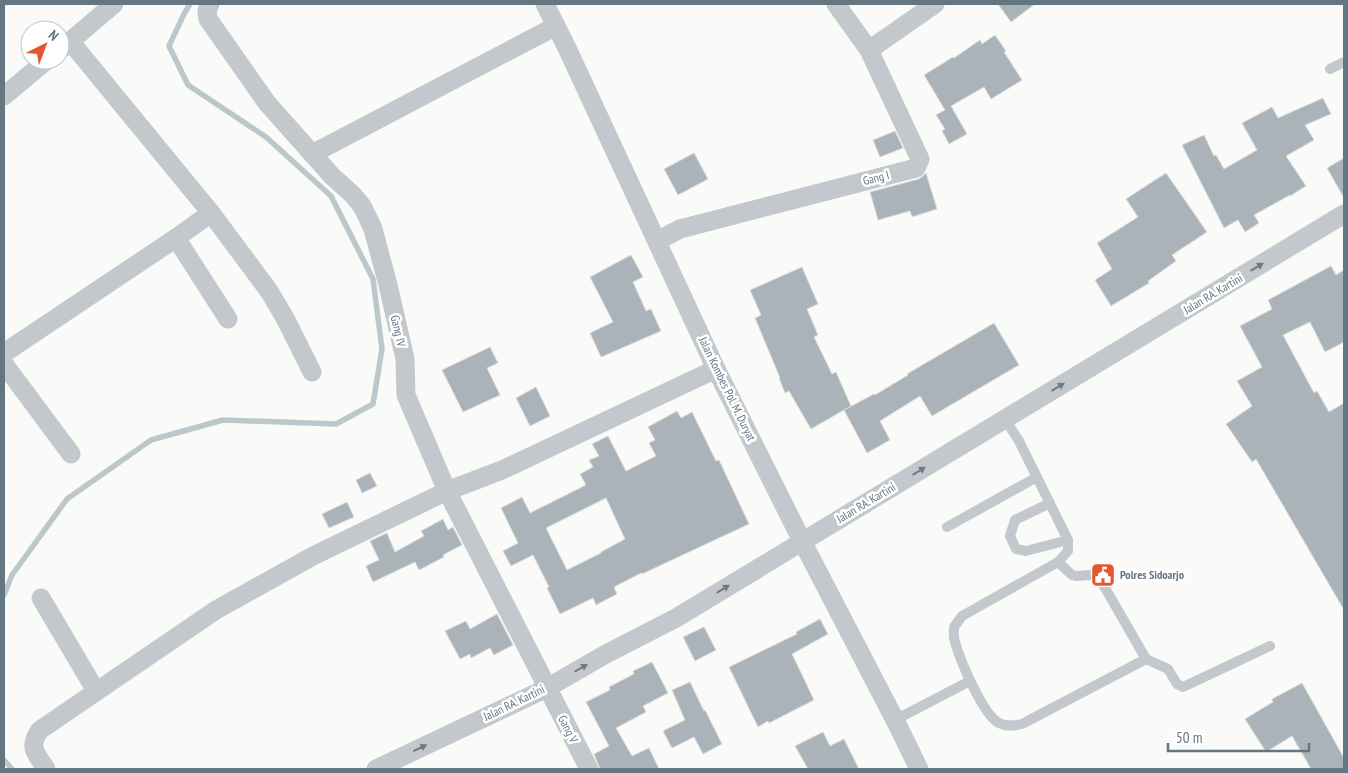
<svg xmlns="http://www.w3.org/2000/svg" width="1348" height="773" font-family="'PT Sans Narrow',sans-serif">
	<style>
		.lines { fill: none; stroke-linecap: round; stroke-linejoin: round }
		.stream { stroke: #bbc7cb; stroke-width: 5.5 }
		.building { fill: #aab3b9; stroke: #dcdcda; fill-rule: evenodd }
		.lane { stroke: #c3c8cc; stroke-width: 10 }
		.street { stroke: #c3c8cc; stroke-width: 19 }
		.oneway { fill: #6a7a87 }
		.labels { text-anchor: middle; stroke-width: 5; stroke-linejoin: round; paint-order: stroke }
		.street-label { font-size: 12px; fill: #657683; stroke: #fff }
		.poi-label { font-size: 12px; font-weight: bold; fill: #657683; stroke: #fff; text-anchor: start }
	</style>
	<rect width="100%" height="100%" fill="#fafaf8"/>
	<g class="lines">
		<g class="stream">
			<polyline points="4,595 12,575 67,499 151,440 223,420 336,424 373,404 382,349 373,279 331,196 266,137 188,85 169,46 184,14 190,4"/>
			<polyline points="4,760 12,769"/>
		</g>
	</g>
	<g class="building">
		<polygon points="998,4 1035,4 1011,22"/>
		<polygon points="995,35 1006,51 1004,52 1022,80 991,99 984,87 951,106 967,134 949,144 942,131 945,129 936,115 945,110 924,75 953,57 954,58 980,40 982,44"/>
		<polygon points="1323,98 1331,114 1305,125 1314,140 1286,156 1306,186 1290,196 1290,195 1254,215 1259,223 1245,232 1238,220 1224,228 1182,145 1204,135 1214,156 1216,155 1224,169 1257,150 1242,123 1272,107 1278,118"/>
		<polygon points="895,131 903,148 880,157 873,140"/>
		<polygon points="694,153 708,179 678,195 664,169"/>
		<polygon points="1344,158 1344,198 1327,168"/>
		<polygon points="926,173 937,209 912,217 910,211 878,220 870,192 919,179 923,176"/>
		<polygon points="1166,173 1207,232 1172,255 1176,261 1148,281 1149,283 1111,306 1095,280 1112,269 1097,243 1138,217 1126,199"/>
		<polygon points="631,255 643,277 633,282 646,311 651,309 661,331 601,357 590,333 613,322 590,277"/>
		<polygon points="1331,266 1336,275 1344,270 1344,342 1325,352 1310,322 1283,335 1314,393 1317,391 1329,412 1344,403 1344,610 1256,459 1252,462 1226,424 1252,406 1237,381 1262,367 1240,326 1272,309 1268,300"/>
		<polygon points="802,267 818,304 807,309 818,335 814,337 832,374 836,372 851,406 811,429 789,391 785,393 779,378 780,378 755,318 761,315 750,290"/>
		<polygon points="994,323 1019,365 932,416 920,396 880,421 890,440 867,453 844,410 874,394 875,395 908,375 907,374"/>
		<polygon points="490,347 498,363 487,368 500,395 463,412 442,370"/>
		<polygon points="536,387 550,416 530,426 516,398"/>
		<path d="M677 411 681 418 692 412 716 461 719 460 749 524 642 574 641 573 614 587 617 594 596 605 593 598 560 614 547 588 549 587 533 555 511 566 503 551 518 543 501 508 522 497 530 513 586 485 580 474 593 467 589 460 599 456 592 444 608 436 626 471 656 456 649 443 655 440 648 427ZM606 498 625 539 601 552V553L567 570 546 528Z"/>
		<polygon points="370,473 377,486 362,493 356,480"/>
		<polygon points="347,502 354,517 329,528 322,514"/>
		<polygon points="443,519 448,530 453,527 462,545 443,555 444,557 419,570 415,562 373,582 366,566 379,560 370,541 387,533 395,552 424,536 421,531"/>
		<polygon points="497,614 513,645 494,655 490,648 471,658 470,654 460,659 445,631 466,621 470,629"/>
		<polygon points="820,619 828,634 792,654 814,700 769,723 768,721 758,727 729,667 797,634 796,632"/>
		<polygon points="704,627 716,650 695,661 683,637"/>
		<polygon points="652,662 668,693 643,706 646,712 616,728 632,756 649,748 659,769 600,769 594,754 609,746 586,702 610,690 609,687 634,674 633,671"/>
		<polygon points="690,682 704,711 705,710 722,744 703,754 694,737 672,748 663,731 685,720 672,690"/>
		<polygon points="1302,683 1344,758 1344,769 1311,769 1292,736 1266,752 1245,719 1273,702 1272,699"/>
		<polygon points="823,732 830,746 844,739 859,769 808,769 795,746"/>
	</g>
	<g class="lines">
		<g class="lane">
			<polyline points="1330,69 1344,62"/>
			<path d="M1005 419 1019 441 1068 540V551L1058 562 962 616 954 627C954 632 953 637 955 642 960 660 983 715 999 723 1007 727 1014 726 1022 724L1146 659 1168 669 1177 684 1183 687 1270 646"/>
			<polyline points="1050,503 1015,520 1010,536 1016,549 1026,551 1068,540"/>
			<polyline points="947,527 1037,477"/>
			<polyline points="1058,562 1072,575 1076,576 1090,575 1098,578 1104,586 1146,659"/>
			<polyline points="895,720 970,681"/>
		</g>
		<g class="street">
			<polyline points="210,4 207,11 208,19 267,103 332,176 353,195 362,206 368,218 373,229 388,285 405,359 406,395 447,491 589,769"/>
			<polyline points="545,4 567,48 716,369 802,541 895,720 919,769"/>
			<polyline points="70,41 211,213 269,291 285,318 312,372"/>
			<polyline points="60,50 114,4"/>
			<polyline points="869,50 935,4"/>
			<polyline points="4,96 47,60"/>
			<polyline points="312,154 556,26"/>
			<polyline points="176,238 228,319"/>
			<polyline points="657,241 680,229 916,168 918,164 920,159 869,50 836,4"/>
			<polyline points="4,353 176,238 211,213"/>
			<polyline points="4,364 71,454"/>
			<polyline points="41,598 96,691"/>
			<path d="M46 769C37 754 27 748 40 730L216 610 313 556 447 491 502 470 716 369"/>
			<polyline points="376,769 547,688 606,654 676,618 1344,214"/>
		</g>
	</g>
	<defs><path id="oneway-solid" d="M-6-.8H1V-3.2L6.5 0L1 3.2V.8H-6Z" transform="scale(1.25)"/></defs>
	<g class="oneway">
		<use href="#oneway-solid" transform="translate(1257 267) rotate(-31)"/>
		<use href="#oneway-solid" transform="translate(1058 387) rotate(-31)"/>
		<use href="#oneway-solid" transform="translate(919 471) rotate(-31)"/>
		<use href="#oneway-solid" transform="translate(723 589) rotate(-31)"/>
		<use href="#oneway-solid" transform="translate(581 668) rotate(-30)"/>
		<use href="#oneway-solid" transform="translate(420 748) rotate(-25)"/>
	</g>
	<defs>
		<symbol id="civic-square" viewBox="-11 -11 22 22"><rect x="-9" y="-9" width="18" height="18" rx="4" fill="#e4572e" stroke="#fff"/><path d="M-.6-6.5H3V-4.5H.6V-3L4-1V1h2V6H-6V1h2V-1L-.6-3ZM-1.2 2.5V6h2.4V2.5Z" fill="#fff"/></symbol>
	</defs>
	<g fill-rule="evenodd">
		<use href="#civic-square" x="1089" y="561" width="28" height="28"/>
	</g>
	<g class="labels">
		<g class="street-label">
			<text transform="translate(876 178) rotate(-15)" y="4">Gang I</text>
			<text transform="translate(1213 294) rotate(-31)" y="4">Jalan RA. Kartini</text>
			<text transform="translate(398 331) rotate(77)" y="4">Gang IV</text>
			<text transform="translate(727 389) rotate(64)" y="4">Jalan Kombes Pol. M. Duryat</text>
			<text transform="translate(866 503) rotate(-31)" y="4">Jalan RA. Kartini</text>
			<text transform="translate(514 703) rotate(-26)" y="4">Jalan RA. Kartini</text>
			<text transform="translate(568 729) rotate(63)" y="4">Gang V</text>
		</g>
		<g class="poi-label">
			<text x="1120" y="579">Polres Sidoarjo</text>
		</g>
	</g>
	<rect width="1348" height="773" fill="none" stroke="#657683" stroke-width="10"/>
	<g transform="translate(45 45) rotate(42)"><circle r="24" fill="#ffffff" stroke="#c1c8cd"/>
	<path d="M0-4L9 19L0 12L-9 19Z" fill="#e4572e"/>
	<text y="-8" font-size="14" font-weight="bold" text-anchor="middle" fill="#657683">N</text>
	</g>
	<path d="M1168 743v8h141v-8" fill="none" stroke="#657683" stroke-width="2.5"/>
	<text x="1176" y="743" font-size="15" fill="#657683" stroke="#ffffff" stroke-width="4" paint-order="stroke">50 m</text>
</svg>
